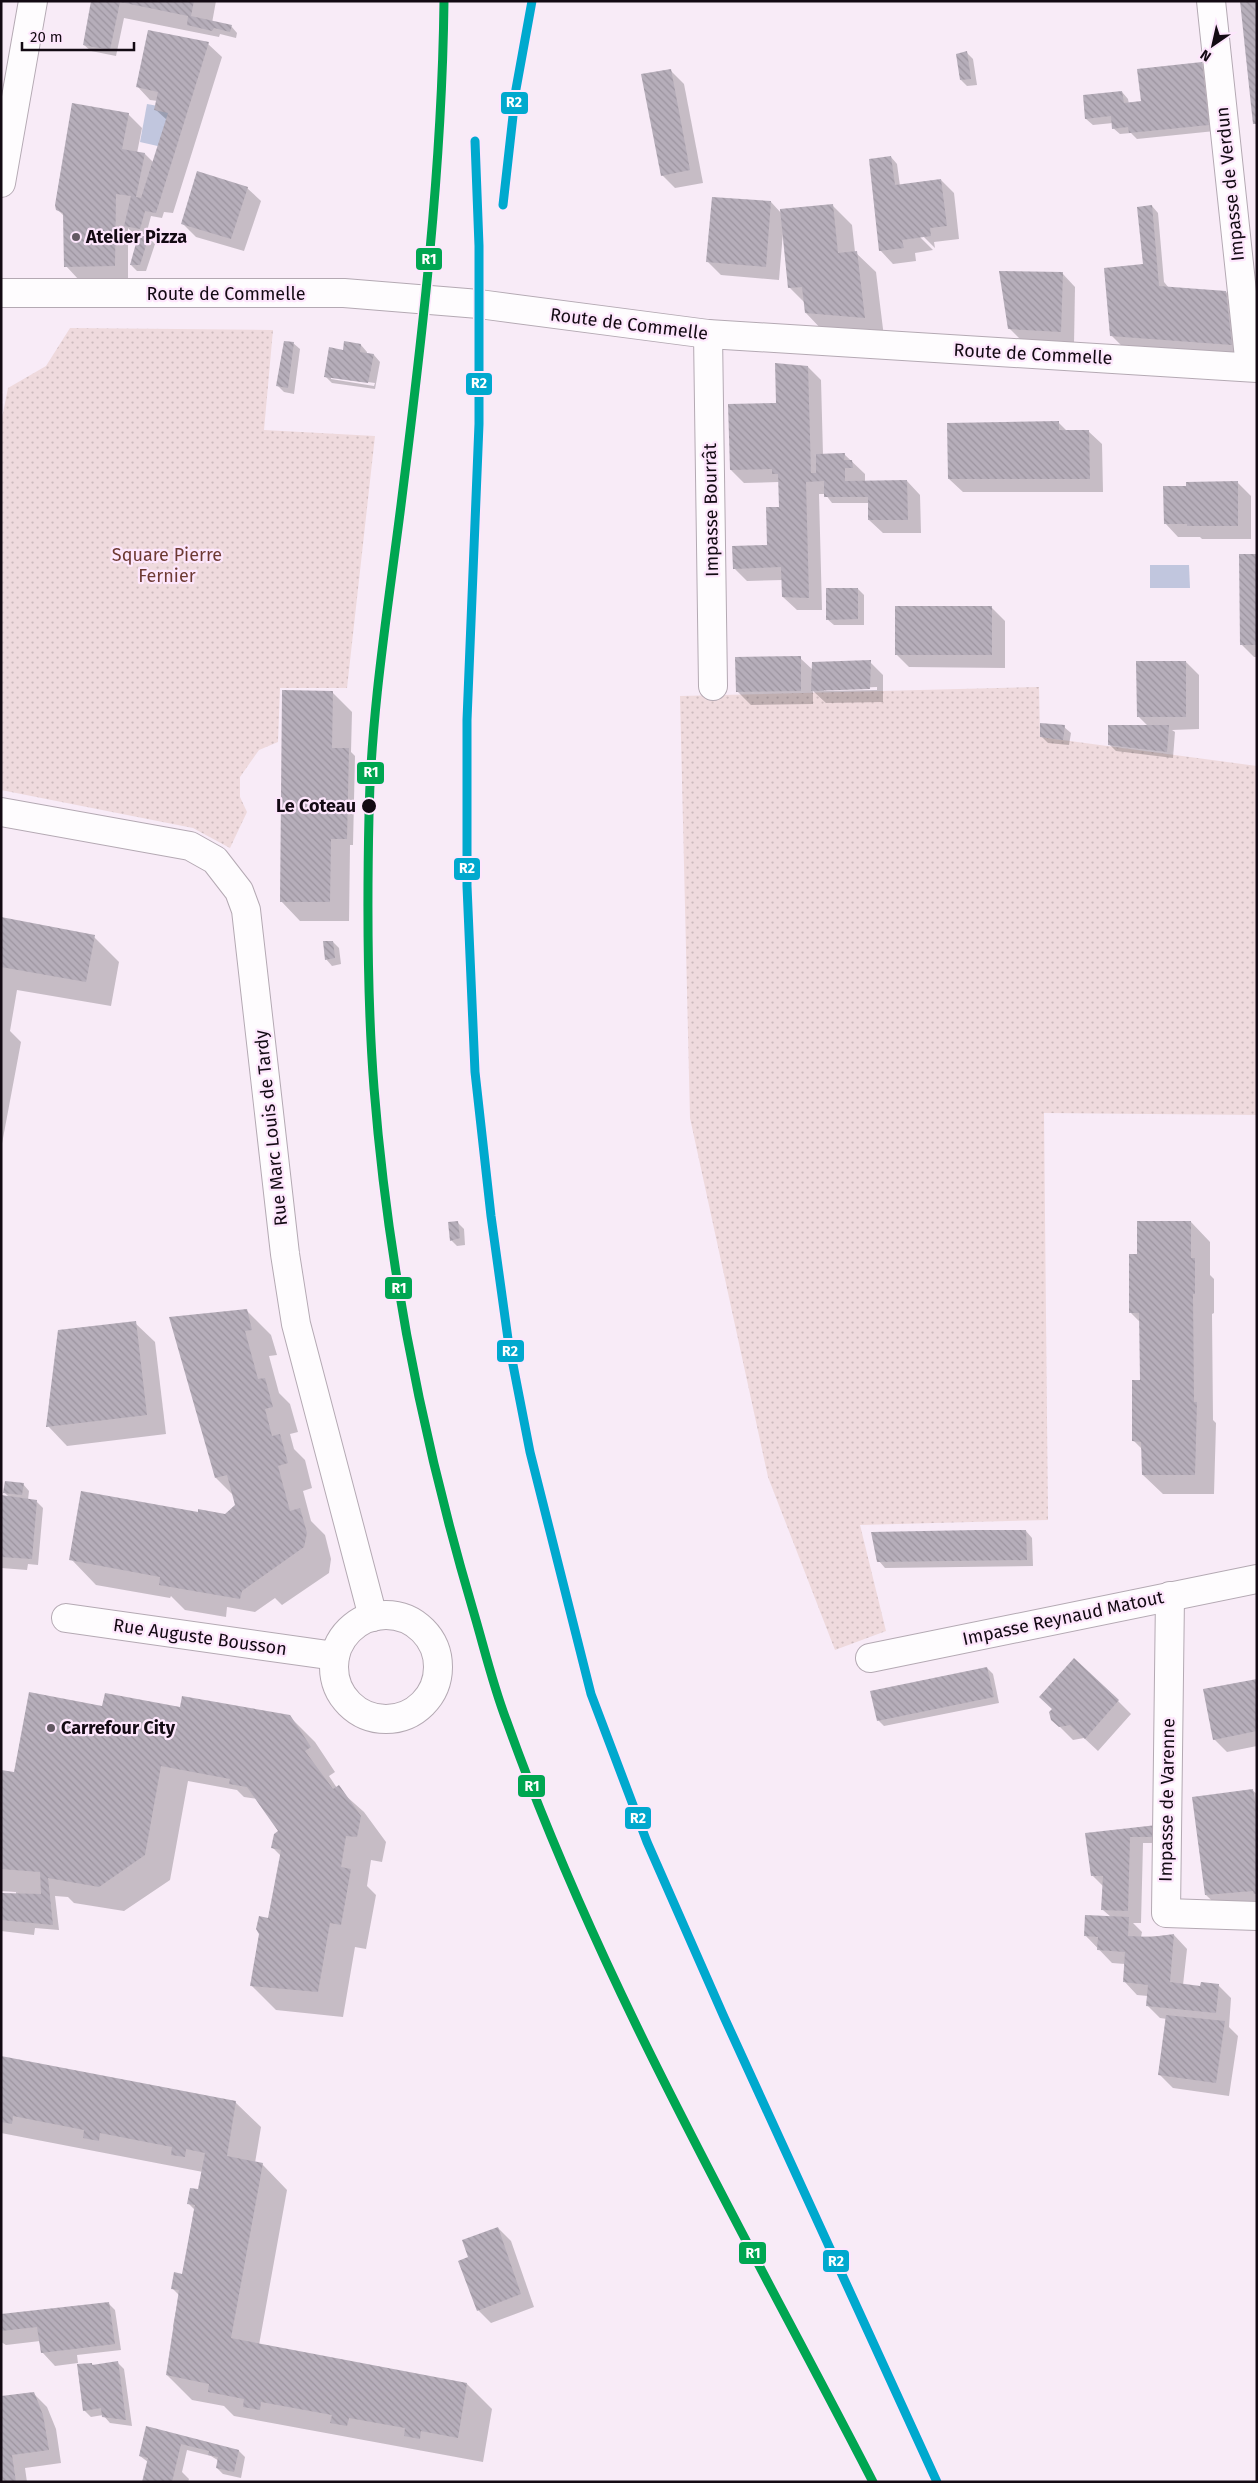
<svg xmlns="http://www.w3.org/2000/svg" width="1258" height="2483" font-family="'Fira Sans',sans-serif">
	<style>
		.grass { fill: url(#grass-dots) }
		.water { fill: #c1c6de }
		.shadow { fill: #0003; fill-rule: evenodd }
		.building { fill: url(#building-back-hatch) }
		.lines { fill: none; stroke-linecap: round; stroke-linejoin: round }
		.minor-casing { stroke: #b4a9b3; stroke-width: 30 }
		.tertiary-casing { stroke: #b4a9b3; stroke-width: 30 }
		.minor { stroke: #fefcfe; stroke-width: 28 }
		.tertiary { stroke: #fefcfe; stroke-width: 28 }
		.rail-1-casing { stroke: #fde6fc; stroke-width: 12 }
		.rail-2-casing { stroke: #fde6fc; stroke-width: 12 }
		.rail-1 { stroke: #00a651; stroke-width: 9 }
		.rail-2 { stroke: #00a9ce; stroke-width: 9 }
		.poi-dot { fill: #635963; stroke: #fde6fc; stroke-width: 2 }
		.stop-dot { fill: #130a13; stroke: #fde6fc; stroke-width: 2 }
		.labels { text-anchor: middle; stroke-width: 4.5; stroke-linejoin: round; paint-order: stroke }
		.street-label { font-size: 18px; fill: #130a13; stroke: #fde6fc }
		.poi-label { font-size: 18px; font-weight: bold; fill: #130a13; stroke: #fde6fc; text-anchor: start }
		.park-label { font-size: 18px; fill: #6d3932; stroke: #fde6fc }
		.stop-label { font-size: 18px; font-weight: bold; fill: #130a13; stroke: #fde6fc; text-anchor: end }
		.line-badge { stroke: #fde6fc; stroke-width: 2 }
		.badge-label { font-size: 14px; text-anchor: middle; font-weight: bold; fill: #fff }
	</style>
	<defs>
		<pattern id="grass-dots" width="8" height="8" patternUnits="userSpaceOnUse" patternTransform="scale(1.25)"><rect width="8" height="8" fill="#efdadd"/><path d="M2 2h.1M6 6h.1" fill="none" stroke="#ccbabd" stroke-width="1.8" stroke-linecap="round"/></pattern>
		<pattern id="building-back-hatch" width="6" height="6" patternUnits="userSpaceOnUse" patternTransform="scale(1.25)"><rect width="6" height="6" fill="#b6aeba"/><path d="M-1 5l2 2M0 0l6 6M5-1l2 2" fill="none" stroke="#9c949f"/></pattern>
	</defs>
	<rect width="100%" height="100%" fill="#f8ebf7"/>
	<g class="grass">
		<polygon points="70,328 273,330 264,430 375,436 347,688 280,688 278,742 259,750 240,777 240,797 247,812 230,848 193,828 1,790 1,423 8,388 46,366"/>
		<polygon points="1039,687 1040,737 1257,766 1257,1115 1044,1113 1048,1520 860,1525 886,1631 835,1650 768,1477 690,1118 680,696"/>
	</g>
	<g class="water">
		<polygon points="147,104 169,108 162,147 140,142"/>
		<polygon points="1150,565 1189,565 1190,588 1150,588"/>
	</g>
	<g class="shadow">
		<polygon points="93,1 216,1 212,23 231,26 237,33 236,38 220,34 219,37 124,18 116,56 91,51 84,45"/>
		<polygon points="208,44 222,57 173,213 164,212 162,218 151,216 146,235 132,232 128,228 128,278 79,280 66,266 65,217 57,209 128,114 142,128 137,153 145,154 154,163 167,120 156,110 158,101 150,100 137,86"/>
		<polygon points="967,53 973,59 977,85 967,86 961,80"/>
		<polygon points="1202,63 1215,76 1215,131 1137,139 1131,133 1120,134 1113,128 1113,123 1093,125 1086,119 1084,96 1122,92 1128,99 1129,104 1142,102"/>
		<polygon points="671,71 684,84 703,183 675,188 662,175"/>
		<polygon points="891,157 897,164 900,186 941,180 954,193 959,239 934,242 935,248 923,236 919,236 933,250 915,253 916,261 893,264 880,250"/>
		<polygon points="247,188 261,201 244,251 196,237 183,224"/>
		<polygon points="771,202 782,214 832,205 852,225 855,252 876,272 884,337 825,333 806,313 805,303 790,288 783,232 779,280 721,275 708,262"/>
		<polygon points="1152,206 1158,213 1164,282 1169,288 1226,292 1239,305 1245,357 1125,349 1112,336 1145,267"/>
		<polygon points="148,237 155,244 146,271 137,271 131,265 139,238"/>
		<polygon points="1062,273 1075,287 1074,345 1022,341 1009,328"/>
		<polygon points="293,343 300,349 294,394 284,392 278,386"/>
		<path d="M361 345 367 352V354L374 355 380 362 375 389 332 383 325 376ZM331 377 375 383 374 386 331 379Z"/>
		<polygon points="808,367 821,380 823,455 844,454 865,474 865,482 907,481 920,495 921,533 883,533 869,520 869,503 832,503 825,494 819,494 822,610 797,610 783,597 783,580 747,581 734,568 770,547 780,510 779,482 744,483 731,470 777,404"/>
		<polygon points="1058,422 1067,431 1088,431 1102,444 1103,492 963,492 949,479"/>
		<polygon points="1237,482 1251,496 1251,539 1202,539 1200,537 1178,537 1165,523"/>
		<polygon points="1257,555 1257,657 1254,657 1241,644"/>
		<polygon points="858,589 864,595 864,625 834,625 827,619"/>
		<polygon points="992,608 1005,621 1005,668 909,667 896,654"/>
		<path d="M800 658 813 670 870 662 883 675V702L826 703 813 691V704L751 705 737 691ZM877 687V690L824 691V689Z"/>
		<polygon points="1186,662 1199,675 1199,729 1172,730 1175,732 1173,758 1116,751 1109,744 1148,726 1138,716"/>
		<polygon points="332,692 352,712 351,752 355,756 353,845 350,845 349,921 300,921 281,901"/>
		<polygon points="1064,727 1071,733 1069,745 1048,743 1041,736"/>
		<polygon points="1,919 94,937 119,962 111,1006 17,990 10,1031 21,1042 1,1149"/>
		<polygon points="333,942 339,948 341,964 332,966 326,959"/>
		<polygon points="1191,1222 1210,1242 1210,1275 1214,1279 1214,1313 1212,1314 1213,1420 1216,1423 1214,1494 1163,1494 1143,1475 1143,1450 1134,1441 1141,1381 1141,1323 1131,1313 1139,1255"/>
		<polygon points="458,1223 464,1229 465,1245 457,1246 451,1240"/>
		<polygon points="246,1310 271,1335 277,1355 269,1356 279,1393 290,1404 298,1432 290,1434 294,1449 305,1460 312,1488 303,1491 311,1521 325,1535 331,1559 329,1573 282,1605 275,1598 255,1612 227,1607 226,1617 185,1610 171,1596 170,1598 96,1585 71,1559 199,1514 225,1515 236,1506 233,1495 216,1478"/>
		<polygon points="135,1323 155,1342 166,1434 67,1446 48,1426"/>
		<polygon points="23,1484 29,1491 28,1500 36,1501 43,1508 38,1565 28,1564 27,1570 1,1568 1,1496 10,1498 4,1492"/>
		<polygon points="1026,1531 1032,1538 1033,1566 885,1568 879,1561"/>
		<polygon points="987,1668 993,1674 999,1703 884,1726 878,1720"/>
		<polygon points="1257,1680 1257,1746 1227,1752 1214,1739"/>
		<polygon points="1118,1701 1131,1714 1098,1751 1084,1738 1073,1740 1052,1719 1054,1709"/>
		<polygon points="103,1707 180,1708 289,1716 315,1742 335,1772 329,1776 337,1788 364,1812 386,1842 382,1862 371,1860 367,1886 376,1895 366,1949 355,1947 343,2017 276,2010 251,1985 269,1919 281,1856 273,1848 280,1832 257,1799 244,1797 237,1790 188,1781 170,1880 124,1911 74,1903 68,1897 55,1896 59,1930 35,1928 34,1935 1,1931 2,1894 16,1894 16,1892 1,1891 1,1771 15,1774"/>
		<polygon points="1252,1790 1257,1794 1257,1911 1226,1914 1206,1895"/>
		<polygon points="1156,1826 1162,1843 1143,1843 1141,1923 1133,1923 1142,1932 1141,1937 1174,1935 1187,1949 1183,1985 1201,1988 1218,1985 1231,1998 1229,2027 1238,2036 1229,2096 1173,2088 1160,2075 1167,2019 1160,2018 1147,2005 1148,1996 1137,1995 1124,1981 1125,1964 1112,1963 1085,1935 1111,1917 1103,1910 1104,1887 1092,1875 1087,1834"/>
		<polygon points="1,2057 235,2102 261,2127 255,2163 262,2164 287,2190 259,2345 467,2384 492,2409 483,2462 234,2416 224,2406 192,2400 167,2375 176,2329 173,2326 179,2295 172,2288 183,2275 194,2209 188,2203 199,2191 203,2172 1,2133"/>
		<polygon points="498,2228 511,2241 534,2307 491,2323 478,2310 469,2258"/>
		<polygon points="109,2304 115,2310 121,2350 77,2355 78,2363 55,2366 42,2352 40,2341 6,2345 1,2342 1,2315"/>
		<polygon points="117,2362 124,2369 132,2426 110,2423 103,2415 91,2417 84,2410 92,2364 94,2366"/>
		<polygon points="34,2394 47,2407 56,2429 61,2463 25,2468 27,2482 1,2482"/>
		<polygon points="147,2427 239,2451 245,2457 241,2478 223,2474 217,2468 219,2461 211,2456 187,2450 182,2472 189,2479 188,2482 144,2482 148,2462 140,2456"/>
	</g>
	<g class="building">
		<polygon points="91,1 194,1 191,16 232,25 230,32 214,28 212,31 187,25 188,16 120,2 110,50 83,45"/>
		<polygon points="1240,1 1257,1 1257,124 1253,124"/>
		<polygon points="148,30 209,42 156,213 145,211 140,229 124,226 131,196 116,194 115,266 64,267 63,213 56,210 55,205 72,103 129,113 122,149 145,153 136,197 141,198 168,113 154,110 158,92 136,87"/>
		<polygon points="967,51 971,79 960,80 956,54"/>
		<polygon points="1202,62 1209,125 1129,133 1128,127 1112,129 1111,116 1085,119 1083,95 1122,91 1124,103 1141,101 1137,69"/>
		<polygon points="671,69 690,170 661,176 641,74"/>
		<polygon points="891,156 895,185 941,179 947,226 930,228 931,236 902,240 904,248 879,251 869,159"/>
		<polygon points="197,171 248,187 231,239 181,224"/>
		<polygon points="712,197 771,201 766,267 706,262"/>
		<polygon points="833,204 838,253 857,251 865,318 805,313 802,287 788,288 780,209"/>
		<polygon points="1152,205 1159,286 1226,291 1232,345 1110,336 1104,268 1143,264 1137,207"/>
		<polygon points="138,236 149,236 140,265 130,265"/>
		<polygon points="999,271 1063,272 1061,332 1008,329"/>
		<polygon points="284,341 294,342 288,388 276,386"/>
		<polygon points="344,341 361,344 360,352 374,354 368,383 324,377 329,347 343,350"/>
		<polygon points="775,363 808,366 811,473 816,473 816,454 845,453 844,460 852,460 853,468 845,468 845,481 907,480 908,520 868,520 868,497 824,497 824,481 806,482 809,598 782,597 781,567 733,569 732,546 767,545 766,507 779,507 778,474 772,474 772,469 730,470 728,404 776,403"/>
		<polygon points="1059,421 1059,430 1089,430 1090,479 948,479 947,423"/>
		<polygon points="1238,481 1238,526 1187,526 1187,524 1164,524 1163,486 1186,486 1186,482"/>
		<polygon points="1239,554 1257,554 1257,645 1240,645"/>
		<polygon points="826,588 858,588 858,619 826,620"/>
		<rect x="895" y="606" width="97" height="49"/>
		<polygon points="801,656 801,691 736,692 735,657"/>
		<polygon points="871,660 870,689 811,691 812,662"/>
		<polygon points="1136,661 1186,661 1186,717 1137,717"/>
		<polygon points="282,690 333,691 332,748 349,748 347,839 331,839 330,902 280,902"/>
		<polygon points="1040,723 1065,725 1063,740 1040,737"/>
		<polygon points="1108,725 1169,725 1167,752 1108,745"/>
		<polygon points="1,917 95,935 86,982 1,967"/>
		<polygon points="323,941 333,941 335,958 325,960"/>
		<polygon points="458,1221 460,1238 450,1241 448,1222"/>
		<polygon points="1137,1221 1191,1221 1191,1258 1195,1258 1195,1294 1193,1294 1194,1402 1197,1402 1195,1475 1142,1475 1141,1442 1132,1441 1132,1380 1140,1380 1139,1313 1129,1313 1129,1254 1137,1254"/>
		<polygon points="247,1309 252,1330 245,1331 258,1379 265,1378 273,1407 265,1409 272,1436 280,1434 288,1463 278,1466 290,1511 300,1508 307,1533 304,1547 242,1591 240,1599 159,1585 160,1577 69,1560 81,1491 198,1512 198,1509 225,1514 235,1505 227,1475 215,1478 169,1317"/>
		<polygon points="136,1321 147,1415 46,1427 58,1330"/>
		<polygon points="5,1481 24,1483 22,1495 3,1493"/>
		<polygon points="1,1495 37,1500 32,1559 1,1557"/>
		<polygon points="977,1530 1026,1530 1027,1560 877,1562 871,1532"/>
		<polygon points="1074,1658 1119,1700 1085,1739 1070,1725 1059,1727 1051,1720 1049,1712 1052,1709 1039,1697"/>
		<polygon points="987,1667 994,1697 877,1721 870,1691"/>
		<polygon points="1257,1679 1257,1731 1213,1740 1203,1689"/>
		<polygon points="29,1692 102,1706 105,1693 180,1707 182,1696 290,1715 311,1747 305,1751 333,1789 339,1785 361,1816 357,1837 346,1836 341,1867 351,1869 341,1925 330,1923 318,1992 250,1986 259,1934 256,1929 259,1916 268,1918 281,1850 271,1848 274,1834 278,1831 247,1787 229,1784 230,1779 161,1766 145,1855 99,1887 48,1878 53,1925 1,1920 2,1893 41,1894 40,1872 1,1869 1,1770 14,1772"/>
		<polygon points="1253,1789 1257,1813 1257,1894 1254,1894 1253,1891 1205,1895 1192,1797"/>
		<polygon points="1157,1825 1156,1837 1130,1837 1128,1911 1101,1910 1103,1876 1091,1876 1085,1833"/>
		<polygon points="1085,1915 1129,1917 1128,1936 1152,1937 1174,1934 1170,1982 1200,1986 1201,1982 1219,1984 1216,2013 1146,2006 1148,1985 1123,1982 1125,1952 1097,1950 1098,1937 1084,1936"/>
		<polygon points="1166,2015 1225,2021 1216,2083 1158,2075"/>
		<polygon points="1,2056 236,2101 227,2156 263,2163 231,2338 467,2383 458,2438 421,2431 420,2439 404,2436 405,2428 349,2418 347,2426 330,2423 332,2415 261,2402 260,2410 243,2407 244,2399 208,2392 209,2384 166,2375 179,2290 171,2289 174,2272 182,2274 195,2205 187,2204 190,2188 198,2189 205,2153 186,2149 185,2157 171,2155 172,2147 100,2133 99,2141 83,2138 84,2130 13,2116 12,2124 1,2122"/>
		<polygon points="498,2227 521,2294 477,2311 458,2261 468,2257 462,2240"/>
		<polygon points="109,2302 115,2344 41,2353 37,2327 1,2331 1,2314"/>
		<polygon points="118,2361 126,2420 102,2417 101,2408 83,2411 77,2364 92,2363 92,2365"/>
		<polygon points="34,2392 43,2415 49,2450 12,2455 16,2482 1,2482 1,2396"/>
		<polygon points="146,2426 239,2450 234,2472 216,2468 218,2457 208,2455 209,2451 181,2444 172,2482 142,2482 148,2458 139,2456"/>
	</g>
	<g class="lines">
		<defs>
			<g id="minor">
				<polyline points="1211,1 1250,367"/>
				<polyline points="708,334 713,686"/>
				<polyline points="1,812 190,846 215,860 239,891 246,910 285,1254 296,1324 373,1617"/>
				<polyline points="1170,1596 1166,1913 1257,1916"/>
				<circle cx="386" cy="1667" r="52"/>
				<polyline points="66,1618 335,1656"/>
				<polyline points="870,1658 1257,1579"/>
			</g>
			<g id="tertiary">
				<polyline points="1,183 33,1"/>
				<polyline points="1,293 344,293 479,304 708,334 1257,368"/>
			</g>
		</defs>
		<use href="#minor" class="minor-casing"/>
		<use href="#tertiary" class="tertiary-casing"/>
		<use href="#minor" class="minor"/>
		<use href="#tertiary" class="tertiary"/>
		<defs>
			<path id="rail-1" d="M444 1C442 171 422 338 401 505 388 608 371 712 369 815 367 906 367 998 374 1088 388 1264 423 1441 473 1610 484 1647 493 1686 507 1722 602 1988 744 2232 873 2482"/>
			<g id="rail-2">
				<polyline points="475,141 479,246 479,424 467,720 467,886 475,1072 491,1216 508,1339 530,1452 591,1694 647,1842 724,2017 937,2482"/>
				<polyline points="503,205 516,89 532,1"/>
			</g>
		</defs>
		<use href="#rail-1" class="rail-1-casing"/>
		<use href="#rail-2" class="rail-2-casing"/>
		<use href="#rail-1" class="rail-1"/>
		<use href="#rail-2" class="rail-2"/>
	</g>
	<g class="poi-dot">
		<circle cx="76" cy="237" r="5"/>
		<circle cx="51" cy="1728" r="5"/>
	</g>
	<circle class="stop-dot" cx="369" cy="806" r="8"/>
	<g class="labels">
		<g class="street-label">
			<text transform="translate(1230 184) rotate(-96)" y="6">Impasse de Verdun</text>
			<text x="226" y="300">Route de Commelle</text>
			<text transform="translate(629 324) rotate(7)" y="6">Route de Commelle</text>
			<text transform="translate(1033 354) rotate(3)" y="6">Route de Commelle</text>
			<text transform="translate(711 510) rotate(-91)" y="6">Impasse Bourrât</text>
			<text transform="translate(271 1128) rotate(-96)" y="6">Rue Marc Louis de Tardy</text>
			<text transform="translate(1063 1618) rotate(-12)" y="6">Impasse Reynaud Matout</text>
			<text transform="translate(200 1637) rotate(8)" y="6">Rue Auguste Bousson</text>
			<text transform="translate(1167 1800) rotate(-89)" y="6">Impasse de Varenne</text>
		</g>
		<g class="poi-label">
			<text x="86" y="243">Atelier Pizza</text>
			<text x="61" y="1734">Carrefour City</text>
		</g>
		<g class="park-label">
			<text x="167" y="561">Square Pierre<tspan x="167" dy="21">Fernier</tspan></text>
		</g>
		<g class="stop-label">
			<text x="356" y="812">Le Coteau</text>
		</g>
	</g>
	<g class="line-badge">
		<rect x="500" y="91" width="29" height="24" rx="5" fill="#00a9ce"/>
		<rect x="415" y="247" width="28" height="24" rx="5" fill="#00a651"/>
		<rect x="465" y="372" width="28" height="24" rx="5" fill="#00a9ce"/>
		<rect x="356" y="761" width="29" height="24" rx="5" fill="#00a651"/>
		<rect x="453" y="857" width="28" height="24" rx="5" fill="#00a9ce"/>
		<rect x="384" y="1276" width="29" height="24" rx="5" fill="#00a651"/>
		<rect x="496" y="1339" width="29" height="24" rx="5" fill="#00a9ce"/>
		<rect x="517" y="1774" width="29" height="24" rx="5" fill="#00a651"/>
		<rect x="624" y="1806" width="28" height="24" rx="5" fill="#00a9ce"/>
		<rect x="738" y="2241" width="29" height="24" rx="5" fill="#00a651"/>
		<rect x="822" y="2249" width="28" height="24" rx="5" fill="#00a9ce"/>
	</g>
	<g class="badge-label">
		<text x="514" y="107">R2</text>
		<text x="429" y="264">R1</text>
		<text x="479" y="388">R2</text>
		<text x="371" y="777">R1</text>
		<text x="467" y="873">R2</text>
		<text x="399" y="1293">R1</text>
		<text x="510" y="1356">R2</text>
		<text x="532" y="1791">R1</text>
		<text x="638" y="1823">R2</text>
		<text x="753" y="2258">R1</text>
		<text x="836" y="2266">R2</text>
	</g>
	<rect width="1258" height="2483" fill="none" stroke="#130a13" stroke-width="5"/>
	<g transform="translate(1213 45) rotate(214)" stroke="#fde6fc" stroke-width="4" paint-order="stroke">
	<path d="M0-4L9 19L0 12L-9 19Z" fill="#130a13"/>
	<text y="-8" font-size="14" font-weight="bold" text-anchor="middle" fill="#130a13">N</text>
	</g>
	<path d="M22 42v8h112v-8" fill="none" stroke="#130a13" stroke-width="2.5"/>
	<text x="30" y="42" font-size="15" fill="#130a13" stroke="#fde6fc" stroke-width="4" paint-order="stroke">20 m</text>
</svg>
